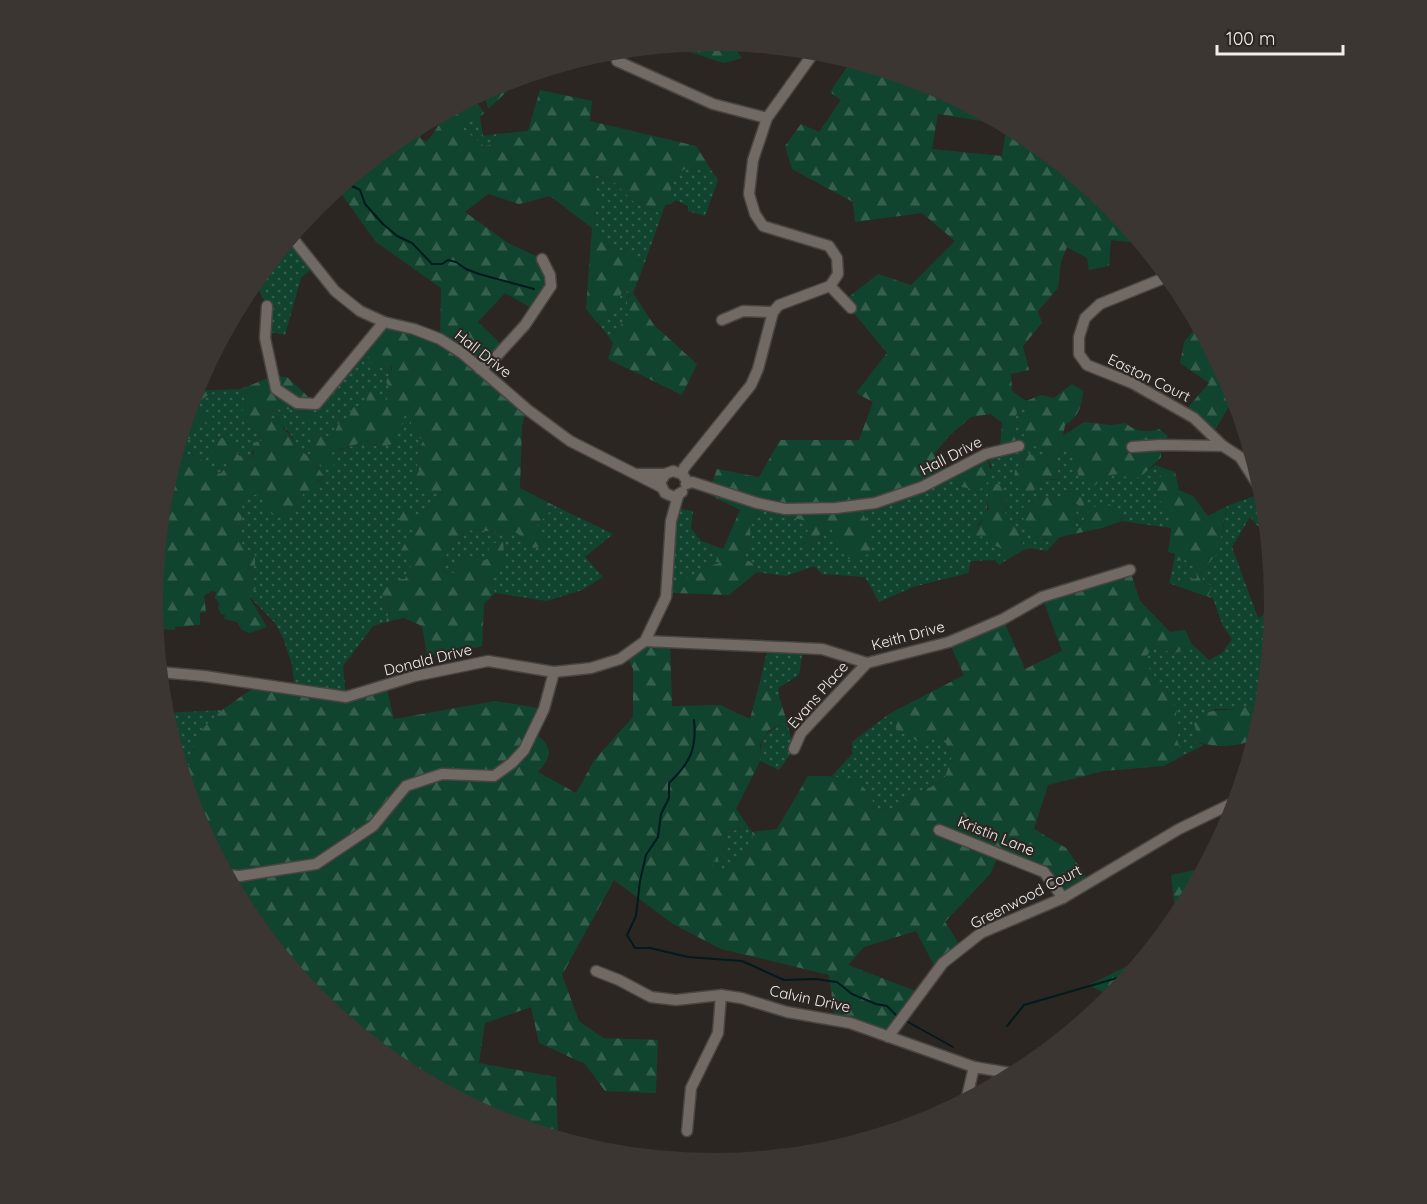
<svg xmlns="http://www.w3.org/2000/svg" width="1427" height="1204" font-family="Quicksand,sans-serif">
	<style>
		.grass { fill: url(#grass-dots) }
		.forest { fill: url(#forest-firs) }
		.lines { fill: none; stroke-linecap: round; stroke-linejoin: round }
		.stream { stroke: #001a1e; stroke-width: 2 }
		.street-casing { stroke: #4a4441; stroke-width: 13 }
		.street { stroke: #706964; stroke-width: 10 }
		.labels { text-anchor: middle; stroke-width: 4.5; stroke-linejoin: round; paint-order: stroke }
		.street-label { font-size: 15px; fill: #f1edea; stroke: #2c2622 }
	</style>
	<defs>
		<pattern id="grass-dots" width="8" height="8" patternUnits="userSpaceOnUse" patternTransform="scale(1.5)"><rect width="8" height="8" fill="#11442e"/><path d="M2 2h.1M6 6h.1" fill="none" stroke="#345f4c" stroke-width="1.8" stroke-linecap="round"/></pattern>
		<pattern id="forest-firs" width="22" height="20" patternUnits="userSpaceOnUse" patternTransform="scale(1.5)"><rect width="22" height="20" fill="#11442e"/><path d="M5 1l3.5 6h-7zM16 11l3.5 6h-7z" fill="#345f4c"/></pattern>
	</defs>
	<rect width="100%" height="100%" fill="#2c2622"/>
	<g class="grass">
		<polygon points="717,41 718,46 709,48 702,56 676,48 678,44"/>
		<polygon points="480,117 483,136 497,134 492,144 484,146 462,128 464,122"/>
		<polygon points="685,169 712,171 718,180 705,216 688,211 688,206 676,200 671,204 671,190 675,175"/>
		<polygon points="593,173 615,183 633,201 662,214 644,265 623,251 608,246 594,222 598,202 592,182"/>
		<polygon points="291,236 315,266 301,278 285,335 265,331 267,306 254,281"/>
		<polygon points="628,291 633,293 628,297 627,305 629,313 617,330 608,336 598,323 611,317 622,292"/>
		<path d="M364 347 391 362V391L385 404C366 404 355 406 345 423L341 421 331 440 311 434 316 442 309 457 299 450 292 436 276 418 270 421 266 414 280 404H316Z"/>
		<polygon points="246,387 245,408 252,430 259,434 263,440 252,451 254,460 238,455 224,461 228,465 221,473 211,474 199,457 183,453 176,448 183,441 183,437 190,438 197,421 199,411 195,404 216,390 240,389"/>
		<path d="M1018 407 1028 408 1042 449 1048 456 1021 462 1025 470H1015L1039 482 1045 479 1060 480 1055 460 1062 449 1072 454 1079 477 1145 473 1155 465 1166 469 1156 484 1158 499 1167 506 1173 524 1171 528 1122 521 1121 514 1083 520 1080 528 1074 527 1077 519 1072 503 1077 504 1086 511 1070 494 1064 496 1034 498 1032 503 1025 505 1042 539 1055 542 1047 551 1029 548 1022 551 1023 539 1009 525 1005 513 1007 507 1000 485C997 487 993 489 991 492 983 503 993 514 977 525L998 547 1006 551 1008 559 999 565 995 560 971 561 968 573 913 587 879 602 865 577 822 574 814 566 786 576 757 572 752 563 738 554 751 545 750 527 764 504 785 509 791 518 804 520 810 526 803 543 811 545 823 531 834 524 856 505 952 471 955 486 979 490 992 467 986 454 1019 446 1014 427Z"/>
		<path d="M405 412 411 418 423 440 416 459 419 471 446 490 428 507 413 530 412 564 405 579 382 595 389 611 386 622 373 626 343 666 346 697 294 682 292 664 283 638 275 623 248 595 247 568 238 531 244 512 241 505 247 494 261 492 269 498 299 500 304 492 325 477 314 462C323 452 350 449 364 441L381 448Z"/>
		<path d="M1263 493 1268 529 1261 530 1250 517 1232 547 1258 618 1274 611 1265 700 1240 709H1214L1193 740 1204 745 1182 756 1177 739 1179 724 1175 721 1143 661 1153 645 1174 654 1192 644 1209 660 1222 653 1232 639 1223 626 1213 598 1208 597 1210 593 1207 583 1203 581 1201 570C1219 555 1224 529 1227 506Z"/>
		<polygon points="555,506 613,534 585,557 603,577 582,590 547,601 495,593 489,575 491,557 482,561 463,557 454,573 443,572 448,546 467,530 517,533 533,548 547,546 537,525"/>
		<polygon points="675,508 693,511 691,528 701,541 709,544 720,563 704,568 694,580 678,577 674,593 666,597"/>
		<polygon points="1187,560 1196,569 1197,578 1179,582 1177,586 1169,583 1174,561"/>
		<polygon points="768,647 803,649 799,675 778,688 780,699 759,686"/>
		<polygon points="224,710 209,722 193,749 194,760 186,768 179,766 165,713"/>
		<polygon points="889,714 898,731 943,737 953,756 945,777 931,787 914,794 897,808 877,811 866,789 832,776 852,754 852,742"/>
		<path d="M787 722 794 749 779 770 760 761C760 737 765 732 787 722Z"/>
		<polygon points="745,822 752,832 754,847 722,871 710,864 725,855 724,831 738,830"/>
	</g>
	<g class="forest">
		<polygon points="717,41 738,43 738,53 742,58 724,63 702,56 709,48 718,46"/>
		<path d="M852 60 929 83 983 113 982 121 938 114 932 149 1002 156 1007 125 1026 135 1111 205 1138 239 1130 242 1111 240 1109 266 1089 270 1087 258 1067 247 1061 262 1058 288 1038 311 1042 323 1023 346 1029 370 1011 374 1012 391 1026 401 1041 395 1054 398 1072 384 1083 391C1082 407 1078 417 1065 425L1063 436 1084 422 1111 425 1125 423C1137 432 1145 433 1159 429L1168 436 1161 445V457L1145 473 1133 480C1114 471 1109 473 1094 486L1087 479 1079 477 1072 454 1062 449 1055 460 1060 480C1042 478 1041 478 1032 494L1019 490 1014 479 1015 470H1025L1018 454 1027 452 1037 458 1048 456 1042 449 1027 443 1020 425 1027 409 1018 407 1014 427 1019 446 1000 450 1002 423 991 414 971 417 949 436 934 454 945 475 857 506C870 521 871 535 870 554L848 559C837 548 829 540 833 525L823 531 811 545 802 543 810 526 803 520 791 518 785 509 764 504 750 527 751 545 738 554 752 563 757 572 729 595 674 593 678 576 694 580 704 568 719 563 709 544 723 549 740 510 708 494 717 469 759 477 780 440H859L873 402 856 393 887 353 844 301 878 274 911 285 955 241 922 213 855 222 853 202 792 169 785 146 801 124 819 132 841 100 830 92Z"/>
		<polygon points="511,80 513,86 488,109 486,101 489,88"/>
		<path d="M540 90 592 101 590 121 696 146 712 171 685 169 675 175 671 190V204L665 205 662 214 633 201 615 183 594 173 592 182 601 191 594 222 608 246 623 251 644 265 633 293 654 325 697 364 682 395 608 359 613 343 608 336 617 330 629 313C626 305 626 299 633 293L628 291 622 292 611 317 597 323 586 309 592 228 550 196 519 204 488 194 465 212 508 243 542 259 550 275 535 310 505 293 478 322 504 347 481 369 528 410 524 418 522 426 520 488 555 506 537 525 548 546 533 548 517 533 467 530 448 546 443 572 454 573 463 557 482 561 491 557 487 544 503 542 505 563 489 575 495 593 484 604 482 646 453 653 427 655 422 626 404 618 386 622 389 611 382 595 389 579H405L412 564 401 550 413 530 404 528 395 511 406 506 421 518 428 507 445 491 423 493 412 483 419 471 416 459 423 440 411 432V418L405 413 403 424 394 429 397 442 381 448 364 441C352 447 339 448 328 455L334 464 333 470C324 469 321 466 316 459L314 463 325 477 318 481 316 492 304 493 295 508 285 517 273 515 264 506 268 498 261 492 255 495 247 494 241 505 244 511 238 531 243 537 242 545 255 555V566L247 569 253 574 256 588 248 595 267 627 249 633 242 630 237 622 224 619 225 614H221L218 608 219 603 215 598 216 592 212 591 204 596 206 612 200 613V625L175 627V630L160 629 155 632 152 602 163 492 176 448 183 453 199 457 212 474 221 473 228 465 224 461 216 464 210 457 219 438H228L237 449 238 455 254 460 253 443 263 440 259 434 252 430 249 420 240 413 245 408 246 387 273 376 287 377 316 404 310 421 297 415 294 410 285 409 280 404 266 414 270 421 276 418 277 410 284 415 283 428C294 438 296 448 309 457L316 442 311 434 323 433 331 440 340 421 345 423 351 412 350 408 366 404 368 391 375 389 385 404 391 391 386 382 392 369 391 363 379 367 371 363 364 347 384 322 440 339 441 288 376 242 337 188 402 135 424 123V129L420 138 426 142C444 125 444 97 477 103L484 113 480 117 464 122 462 128 484 146 492 144 497 134 528 131Z"/>
		<polygon points="1199,325 1232,387 1236,400 1231,403 1212,435 1184,412 1209,383 1180,363 1184,342"/>
		<polygon points="195,388 195,390 216,390 195,404 199,411 208,412 215,420 209,424 197,422 190,439 183,437 181,432"/>
		<path d="M986 454C990 471 997 477 979 490L955 486 952 471Z"/>
		<path d="M1166 469 1175 472 1179 490 1193 496 1208 516 1227 506 1218 553 1201 571 1203 581 1212 586 1208 597 1177 586 1179 582 1197 578 1196 569 1187 560 1174 561 1175 554 1168 552C1171 531 1177 514 1158 499L1156 484Z"/>
		<path d="M994 483 1000 485 1007 503 1005 513 1011 521 1010 525 1014 526 1023 538 1022 551 1008 559 1006 551 990 543 988 536 973 537 972 531 983 521V515L989 509C987 500 988 492 989 484Z"/>
		<path d="M1070 494 1081 495 1086 511H1081L1077 504 1072 503 1077 514 1075 527 1080 528C1085 514 1092 506 1105 502 1115 507 1121 510 1122 521L1102 528 1060 537 1055 542C1042 537 1029 538 1022 524L1024 517 1022 509 1025 505 1032 503 1034 498 1064 496Z"/>
		<path d="M1130 570 1140 601 1170 632 1185 630 1192 644 1174 654 1153 645 1144 661 1177 709 1175 720 1179 724 1177 739 1182 756 1164 766 1104 771 1048 785 1034 829 1066 848 1090 882 1063 898 1044 872 999 854 991 873 945 922 962 949 937 971 916 931 864 947 848 965 921 993 888 1037 835 1020 829 975 721 949 673 924 614 880 562 975 579 1021 603 1038 658 1040 656 1093 605 1091 585 1064 539 1043 531 1007 485 1023 479 1063 556 1077 558 1139 498 1121 401 1069 316 999 246 914 195 817 179 766 186 768 193 760C190 725 233 703 258 685L346 697 386 685 394 719 495 701 544 709 534 732C552 747 554 754 538 772L576 793 595 759 633 717V669L626 655 645 641 670 642 672 706 720 705 750 719 759 685 780 699 787 722 769 730 760 744V761L736 809 745 822 738 830 724 831 725 855 711 864 722 871 754 847 752 832 777 829 808 776C827 776 853 774 866 790 871 796 874 805 878 811L897 808 914 794 931 787 945 777 952 756 943 737 921 743 898 731 889 714 964 675 949 642 1003 619 1025 669 1062 651 1042 597Z"/>
		<path d="M1265 700 1264 712 1255 740C1233 747 1216 749 1193 740L1197 732 1194 724C1209 704 1223 713 1242 708 1250 706 1258 703 1265 700Z"/>
		<polygon points="1205,868 1180,914 1176,920 1171,875"/>
		<polygon points="1145,957 1112,997 1089,985"/>
	</g>
	<g class="lines">
		<g class="stream">
			<polyline points="348,179 350,185 360,190 365,204 383,224 397,236 412,243 432,264 442,264 448,260 456,262 466,269 479,274 534,289"/>
			<path d="M694 720C697 749 690 763 669 783V798L661 814 658 837 646 855 640 881 636 916 627 935 635 948H650L688 957 742 961 784 980 815 979 837 982 852 994 876 1004 887 1006 896 1015"/>
			<polyline points="908,1022 953,1047"/>
			<polyline points="1007,1026 1024,1005 1131,974"/>
		</g>
		<defs>
			<g id="street">
				<polyline points="617,61 713,104 767,118"/>
				<polyline points="291,236 335,291 360,311 384,322 414,329 440,339 462,353 528,410 570,441 661,487"/>
				<polyline points="1169,276 1100,304 1085,318 1079,337 1079,354 1087,365 1132,383 1194,418 1223,446 1240,457 1265,496"/>
				<polyline points="830,286 851,308"/>
				<polyline points="267,306 265,338 276,389 297,403 316,404 384,322"/>
				<polyline points="722,320 743,311 773,312"/>
				<polyline points="480,369 494,359 525,325 551,286 550,275 542,259"/>
				<polyline points="1132,447 1161,445 1223,446"/>
				<polyline points="638,474 665,474 673,471 682,474 685,478"/>
				<polyline points="665,474 660,483 665,493 674,497 682,492"/>
				<polyline points="682,474 684,468 751,385 758,369 773,312 779,305 830,286 838,274 837,258 829,246 763,226 755,214 749,194 753,160 767,118 815,51"/>
				<polyline points="686,484 692,482 757,503 785,509 836,508 875,503 922,487 986,454 1019,446"/>
				<polyline points="645,641 822,649 867,663 949,642 1003,619 1042,597 1130,570"/>
				<polyline points="159,672 204,676 346,697 415,676 488,661 554,672 591,668 620,659 645,641 666,597 671,521 678,496"/>
				<polyline points="794,749 801,733 867,663"/>
				<polyline points="939,830 1044,872 1063,898"/>
				<polyline points="226,875 240,876 316,864 373,826 406,786 442,774 494,776 512,763 524,750 544,709 554,672"/>
				<polyline points="596,971 619,980 651,997 676,1000 721,995 741,998 787,1012 850,1023 974,1067 1016,1074"/>
				<polyline points="888,1037 943,963 981,933 1063,898 1179,829 1237,801"/>
				<polyline points="966,1101 974,1067"/>
				<polyline points="687,1131 691,1088 718,1033 721,995"/>
			</g>
		</defs>
		<use href="#street" class="street-casing"/>
		<use href="#street" class="street"/>
	</g>
	<g class="labels">
		<g class="street-label">
			<text transform="translate(483 354) rotate(38)" y="5">Hall Drive</text>
			<text transform="translate(1149 378) rotate(26)" y="5">Easton Court</text>
			<text transform="translate(951 456) rotate(-27)" y="5">Hall Drive</text>
			<text transform="translate(908 636) rotate(-15)" y="5">Keith Drive</text>
			<text transform="translate(428 660) rotate(-14)" y="5">Donald Drive</text>
			<text transform="translate(818 695) rotate(-49)" y="5">Evans Place</text>
			<text transform="translate(996 836) rotate(22)" y="5">Kristin Lane</text>
			<text transform="translate(1026 897) rotate(-27)" y="5">Greenwood Court</text>
			<text transform="translate(810 999) rotate(12)" y="5">Calvin Drive</text>
		</g>
	</g>
	<path d="M0 0H1427V1204H0ZM713 51H714A550 550 0 0 1 1264 601V603A550 550 0 0 1 714 1153H713A550 550 0 0 1 163 603V601A550 550 0 0 1 713 51Z" fill="#3c3632" fill-rule="evenodd"/>
	<path d="M1217 45v9h126v-9" fill="none" stroke="#f1edea" stroke-width="3"/>
	<text x="1226" y="45" font-size="18" fill="#f1edea" stroke="#2c2622" stroke-width="4.5" paint-order="stroke">100 m</text>
</svg>
